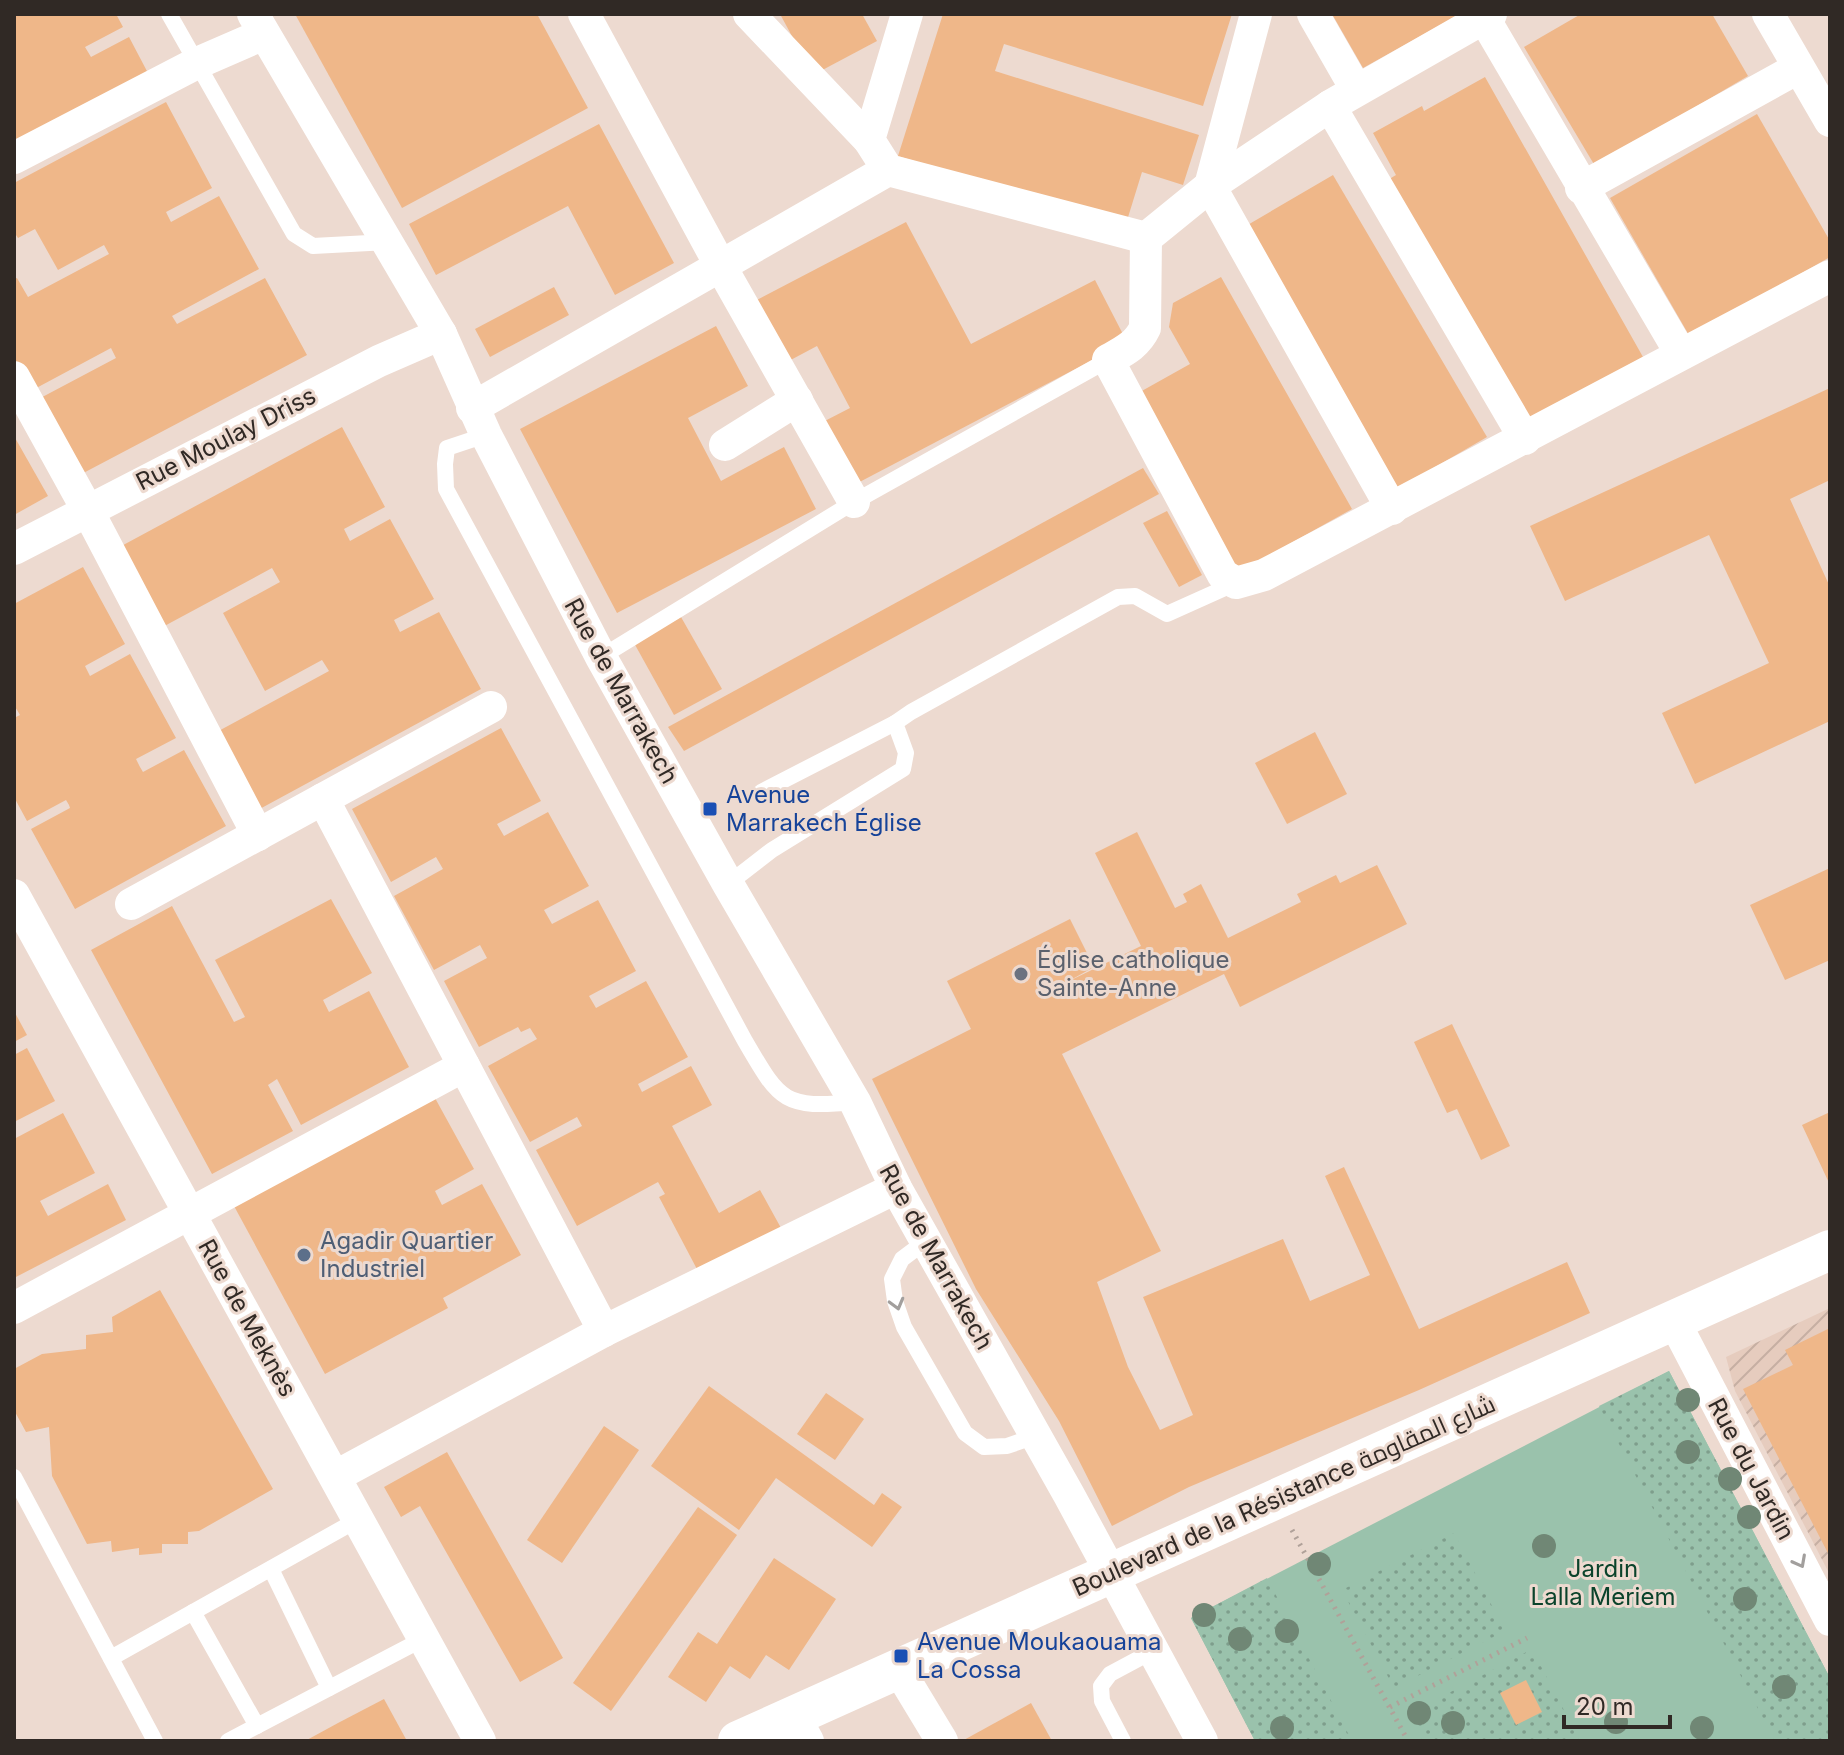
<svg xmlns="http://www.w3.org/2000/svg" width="1844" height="1755" font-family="Inter,Cairo,sans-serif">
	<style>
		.industrial { fill: url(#industrial-furrows) }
		.green { fill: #9ac2ac }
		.garden { fill: url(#garden-dots) }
		.building { fill: #efb789 }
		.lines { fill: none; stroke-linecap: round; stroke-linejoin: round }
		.path { stroke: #b0a199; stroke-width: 5; stroke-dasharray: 2 6; stroke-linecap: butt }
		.service { stroke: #fff; stroke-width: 16 }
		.minor { stroke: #fff; stroke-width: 32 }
		.tertiary { stroke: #fff; stroke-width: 40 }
		.tree { fill: #708775 }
		.oneway { stroke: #a29f9d }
		.transit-dot { fill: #1a4fb4; stroke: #eddad0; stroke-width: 3 }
		.worship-dot { fill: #6b7280; stroke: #eddad0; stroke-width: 3 }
		.service-dot { fill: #5c6f8a; stroke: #eddad0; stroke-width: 3 }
		.labels { text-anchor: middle; stroke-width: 6; stroke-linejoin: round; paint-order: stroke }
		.street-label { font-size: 24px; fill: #302925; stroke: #eddad0 }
		.transit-label { font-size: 24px; fill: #164399; stroke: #eddad0; text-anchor: start }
		.worship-label { font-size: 24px; fill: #5b616d; stroke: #eddad0; text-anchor: start }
		.service-label { font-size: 24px; fill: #4e5e75; stroke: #eddad0; text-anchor: start }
		.park-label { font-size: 24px; fill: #0a432b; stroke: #eddad0 }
	</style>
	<defs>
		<pattern id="industrial-furrows" width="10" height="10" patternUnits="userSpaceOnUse" patternTransform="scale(2)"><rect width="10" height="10" fill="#e6ccbe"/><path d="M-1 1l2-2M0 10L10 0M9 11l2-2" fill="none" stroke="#c6afa3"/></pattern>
		<pattern id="garden-dots" width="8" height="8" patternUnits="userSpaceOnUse" patternTransform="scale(2)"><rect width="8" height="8" fill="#9ac2ac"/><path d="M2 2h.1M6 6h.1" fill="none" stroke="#7e9e8c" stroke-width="1.8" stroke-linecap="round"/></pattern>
	</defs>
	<rect width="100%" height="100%" fill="#eddad0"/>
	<polygon class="industrial" points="1830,1308 1830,1575 1735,1391 1726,1357"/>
	<polygon class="green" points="1669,1371 1830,1678 1830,1741 1255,1741 1191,1618"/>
	<g class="garden">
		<polygon points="1669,1371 1830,1678 1830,1741 1775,1741 1599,1406"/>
		<polygon points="1454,1533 1505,1631 1394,1688 1342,1590"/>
		<polygon points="1267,1578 1352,1741 1255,1741 1191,1618"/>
		<polygon points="1532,1649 1580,1741 1423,1741 1409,1714"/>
	</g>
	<g class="building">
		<polygon points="14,14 116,14 123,27 85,47 91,57 129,37 149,75 14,145"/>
		<polygon points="295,14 537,14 588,108 402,208"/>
		<polygon points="780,14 862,14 877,41 813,75"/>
		<polygon points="943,14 1232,14 1203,106 1004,44 995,71 1199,135 1183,185 1142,172 1125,227 898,156"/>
		<polygon points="1332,14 1460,14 1363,68"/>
		<polygon points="1581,14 1712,14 1748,76 1595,166 1524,47"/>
		<polygon points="1485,77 1643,357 1522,424 1386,181 1396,175 1373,133 1422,106 1424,111"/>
		<polygon points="166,102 212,188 166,212 171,222 219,196 259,269 172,316 177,324 265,278 307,355 72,479 31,403 116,358 111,348 27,393 14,369 14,279 17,278 28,297 109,254 104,245 58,270 35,229 18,238 14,232 14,183"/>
		<polygon points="1757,114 1830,241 1830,257 1690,337 1610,198"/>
		<polygon points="599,124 674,263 615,295 568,206 436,275 409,224"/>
		<polygon points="1333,175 1487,437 1392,492 1239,230"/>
		<polygon points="906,222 971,344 1095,280 1127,342 850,487 817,425 850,408 817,346 785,363 753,302"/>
		<polygon points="1221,277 1352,509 1232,576 1131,397 1190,364 1169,327 1173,303"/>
		<polygon points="554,287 569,315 490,357 475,329"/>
		<polygon points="716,326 748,386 688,418 721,481 784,447 816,509 617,613 520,429"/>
		<polygon points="1830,388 1830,480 1790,499 1830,587 1830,721 1695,784 1662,713 1769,663 1709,535 1565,601 1530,526"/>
		<polygon points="342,427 385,507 344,529 350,541 390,519 434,599 394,620 400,632 439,612 481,689 256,811 213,734 329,671 322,660 265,691 223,613 280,582 272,568 157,630 114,550"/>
		<polygon points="14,436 48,496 14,515"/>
		<polygon points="1143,468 1159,494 684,751 668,727"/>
		<polygon points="1167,511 1202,575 1179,587 1143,523"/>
		<polygon points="83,567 125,644 85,666 90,676 130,654 176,738 136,759 140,767 143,772 184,750 226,826 75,909 31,829 70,808 69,805 66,800 27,821 14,797 14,718 20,715 14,705 14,604"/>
		<polygon points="681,617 722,689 674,715 634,643"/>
		<polygon points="501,728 541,801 497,824 504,836 548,812 589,886 544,910 552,924 598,900 636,971 589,996 596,1008 646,981 688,1057 638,1084 642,1092 691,1066 712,1105 672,1126 719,1213 760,1190 781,1228 699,1273 659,1197 665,1194 658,1182 577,1226 536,1150 582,1126 577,1117 530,1142 488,1066 537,1039 530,1028 521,1032 518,1027 479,1047 444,981 487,958 480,945 434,970 394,896 443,869 436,857 391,882 352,809"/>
		<polygon points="1315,732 1347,794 1287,824 1255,763"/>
		<polygon points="1137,832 1175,908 1187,902 1183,894 1201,884 1228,938 1301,902 1297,894 1336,875 1340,883 1377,865 1407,924 1240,1007 1224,974 1062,1054 1161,1251 1097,1282 1128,1367 1160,1430 1193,1415 1143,1297 1283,1239 1310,1301 1370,1275 1325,1176 1344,1167 1419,1329 1567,1262 1590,1313 1419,1390 1189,1487 1112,1526 1059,1421 976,1289 872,1079 971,1029 947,981 1070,919 1094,967 1067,982 1141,946 1095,853"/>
		<polygon points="1830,868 1830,960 1785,980 1750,905"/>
		<polygon points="331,899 372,973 323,1000 329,1012 369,991 409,1067 301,1125 277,1079 268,1085 293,1131 212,1174 91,950 172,906 234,1022 245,1017 215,960"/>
		<polygon points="14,1011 27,1035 14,1042"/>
		<polygon points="1452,1024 1510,1146 1481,1160 1457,1109 1447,1113 1414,1042"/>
		<polygon points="27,1048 55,1101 14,1122 14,1055"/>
		<polygon points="435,1098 474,1169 435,1191 442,1205 482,1184 521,1255 443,1298 448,1308 325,1374 234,1206"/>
		<polygon points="1830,1112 1830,1185 1802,1125"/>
		<polygon points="63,1113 95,1173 40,1201 48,1216 108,1184 126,1220 14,1278 14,1139"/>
		<polygon points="160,1290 273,1489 199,1531 188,1532 188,1544 162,1544 162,1553 139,1555 139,1548 112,1552 111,1541 87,1544 52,1476 49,1427 26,1432 14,1410 14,1369 42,1354 86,1349 86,1335 113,1332 112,1317"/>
		<polygon points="1830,1328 1830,1557 1743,1389 1793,1365 1785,1350"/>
		<polygon points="709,1386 874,1505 882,1493 902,1507 872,1547 776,1478 739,1530 651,1466"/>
		<polygon points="826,1393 864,1419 835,1460 797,1434"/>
		<polygon points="604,1426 639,1450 562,1563 527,1540"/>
		<polygon points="447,1452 563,1658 520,1682 420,1506 401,1517 384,1487"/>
		<polygon points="698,1507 737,1535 611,1711 573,1683"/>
		<polygon points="774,1558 836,1599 789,1670 766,1655 750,1679 730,1666 706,1702 668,1677 698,1632 717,1644"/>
		<polygon points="1526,1680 1542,1712 1516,1725 1500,1693"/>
		<polygon points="384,1699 407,1741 305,1741 338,1723"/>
		<polygon points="1031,1703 1052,1741 962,1741"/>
	</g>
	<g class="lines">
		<g class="path">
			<polyline points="1292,1530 1408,1741"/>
			<polyline points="1390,1707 1527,1638"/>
		</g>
		<g class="service">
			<polyline points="169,14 294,234 313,246 388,242"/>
			<path d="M486 435 447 448 445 464 446 489 745 1041C780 1101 783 1109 855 1102"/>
			<polyline points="601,657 854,502 1108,360"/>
			<polyline points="761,792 895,723"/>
			<polyline points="728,884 772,850 903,769 906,753 895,723 911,712 1118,597 1135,596 1167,614 1236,583"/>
			<polyline points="926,1241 902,1259 892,1279 895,1301 904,1327 965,1433 984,1447 1007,1446 1036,1436"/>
			<polyline points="14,1477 155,1741"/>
			<polyline points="271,1569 329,1688"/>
			<polyline points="193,1612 257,1726"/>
			<polyline points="111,1658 359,1519"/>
			<polyline points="228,1741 425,1638"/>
			<polyline points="1123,1741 1102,1701 1101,1686 1110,1674 1153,1651"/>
		</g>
		<g class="minor">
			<polyline points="253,14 441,334 486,435 601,657 728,884 855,1102 896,1188 1069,1495 1202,1741"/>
			<polyline points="584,14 720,265 854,502"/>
			<polyline points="749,14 869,140"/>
			<polyline points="907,14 869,140 888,170 1146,238"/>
			<polyline points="1256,14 1210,186 1392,509"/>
			<polyline points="1313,14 1356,89"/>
			<polyline points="1768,14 1830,121"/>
			<polyline points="1484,18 1681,354"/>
			<polyline points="1330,106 1525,439"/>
			<polyline points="14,158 195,64 264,34"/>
			<polyline points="1581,188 1798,68"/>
			<path d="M1146 238 1145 328C1137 345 1124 351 1108 360L1223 575 1236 583 1264 575 1830 276"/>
			<polyline points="1146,238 1210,186 1330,106 1491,14"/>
			<polyline points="14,377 88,511 258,835"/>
			<polyline points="472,408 888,170"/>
			<polyline points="725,445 797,400"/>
			<polyline points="14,549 379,361 441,334"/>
			<polyline points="323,799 604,1331"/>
			<polyline points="14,895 480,1741"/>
			<polyline points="131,904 491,707"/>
			<polyline points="14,1308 464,1066"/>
			<polyline points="1673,1319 1830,1620"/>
			<polyline points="336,1476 604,1331 896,1188"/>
			<polyline points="899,1670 942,1741"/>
			<polyline points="794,1716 808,1741"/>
		</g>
		<polyline class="tertiary" points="738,1741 1830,1250"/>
	</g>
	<g class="tree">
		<circle cx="1688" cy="1400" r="12"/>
		<circle cx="1688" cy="1452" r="12"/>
		<circle cx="1730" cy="1479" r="12"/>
		<circle cx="1749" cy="1517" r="12"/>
		<circle cx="1544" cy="1546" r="12"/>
		<circle cx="1319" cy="1564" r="12"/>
		<circle cx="1745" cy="1599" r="12"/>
		<circle cx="1204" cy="1615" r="12"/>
		<circle cx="1287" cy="1631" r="12"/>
		<circle cx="1240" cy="1639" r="12"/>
		<circle cx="1784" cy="1687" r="12"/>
		<circle cx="1419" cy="1713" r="12"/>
		<circle cx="1616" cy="1722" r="12"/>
		<circle cx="1453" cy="1723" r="12"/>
		<circle cx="1282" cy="1728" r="12"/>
		<circle cx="1702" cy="1728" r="12"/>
	</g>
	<defs><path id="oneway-chevron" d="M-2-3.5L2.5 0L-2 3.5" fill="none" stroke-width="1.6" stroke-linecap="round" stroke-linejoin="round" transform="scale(2)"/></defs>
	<g class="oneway">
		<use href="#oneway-chevron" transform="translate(897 1304) rotate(75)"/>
		<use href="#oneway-chevron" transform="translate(1800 1562) rotate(62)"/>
	</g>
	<g class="transit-dot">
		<rect x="702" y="801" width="16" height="16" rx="4"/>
		<rect x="893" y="1648" width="16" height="16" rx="4"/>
	</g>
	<circle class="worship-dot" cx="1021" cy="974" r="8"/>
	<circle class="service-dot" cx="304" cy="1255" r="8"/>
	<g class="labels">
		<g class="street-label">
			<text transform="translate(226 439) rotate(-27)" y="8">Rue Moulay Driss</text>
			<text transform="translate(621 691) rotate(61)" y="8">Rue de Marrakech</text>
			<text transform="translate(936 1257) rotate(61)" y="8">Rue de Marrakech</text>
			<text transform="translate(247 1318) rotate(61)" y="8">Rue de Meknès</text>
			<text transform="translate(1751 1469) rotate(62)" y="8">Rue du Jardin</text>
			<text transform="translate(1284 1496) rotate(-24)" y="8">Boulevard de la Résistance شارع المقاومة</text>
		</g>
		<g class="transit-label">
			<text x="726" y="803">Avenue<tspan x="726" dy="28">Marrakech Église</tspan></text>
			<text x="917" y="1650">Avenue Moukaouama<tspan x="917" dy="28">La Cossa</tspan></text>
		</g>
		<g class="worship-label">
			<text x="1037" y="968">Église catholique<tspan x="1037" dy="28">Sainte-Anne</tspan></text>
		</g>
		<g class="service-label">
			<text x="320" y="1249">Agadir Quartier<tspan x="320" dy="28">Industriel</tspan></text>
		</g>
		<g class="park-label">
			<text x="1603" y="1577">Jardin<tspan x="1603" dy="28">Lalla Meriem</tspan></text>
		</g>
	</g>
	<rect width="1844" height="1755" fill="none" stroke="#302925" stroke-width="32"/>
	<path d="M1564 1715v12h106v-12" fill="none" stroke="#302925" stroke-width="4"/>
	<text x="1576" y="1715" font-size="24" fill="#302925" stroke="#eddad0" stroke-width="6" paint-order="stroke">20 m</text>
</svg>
